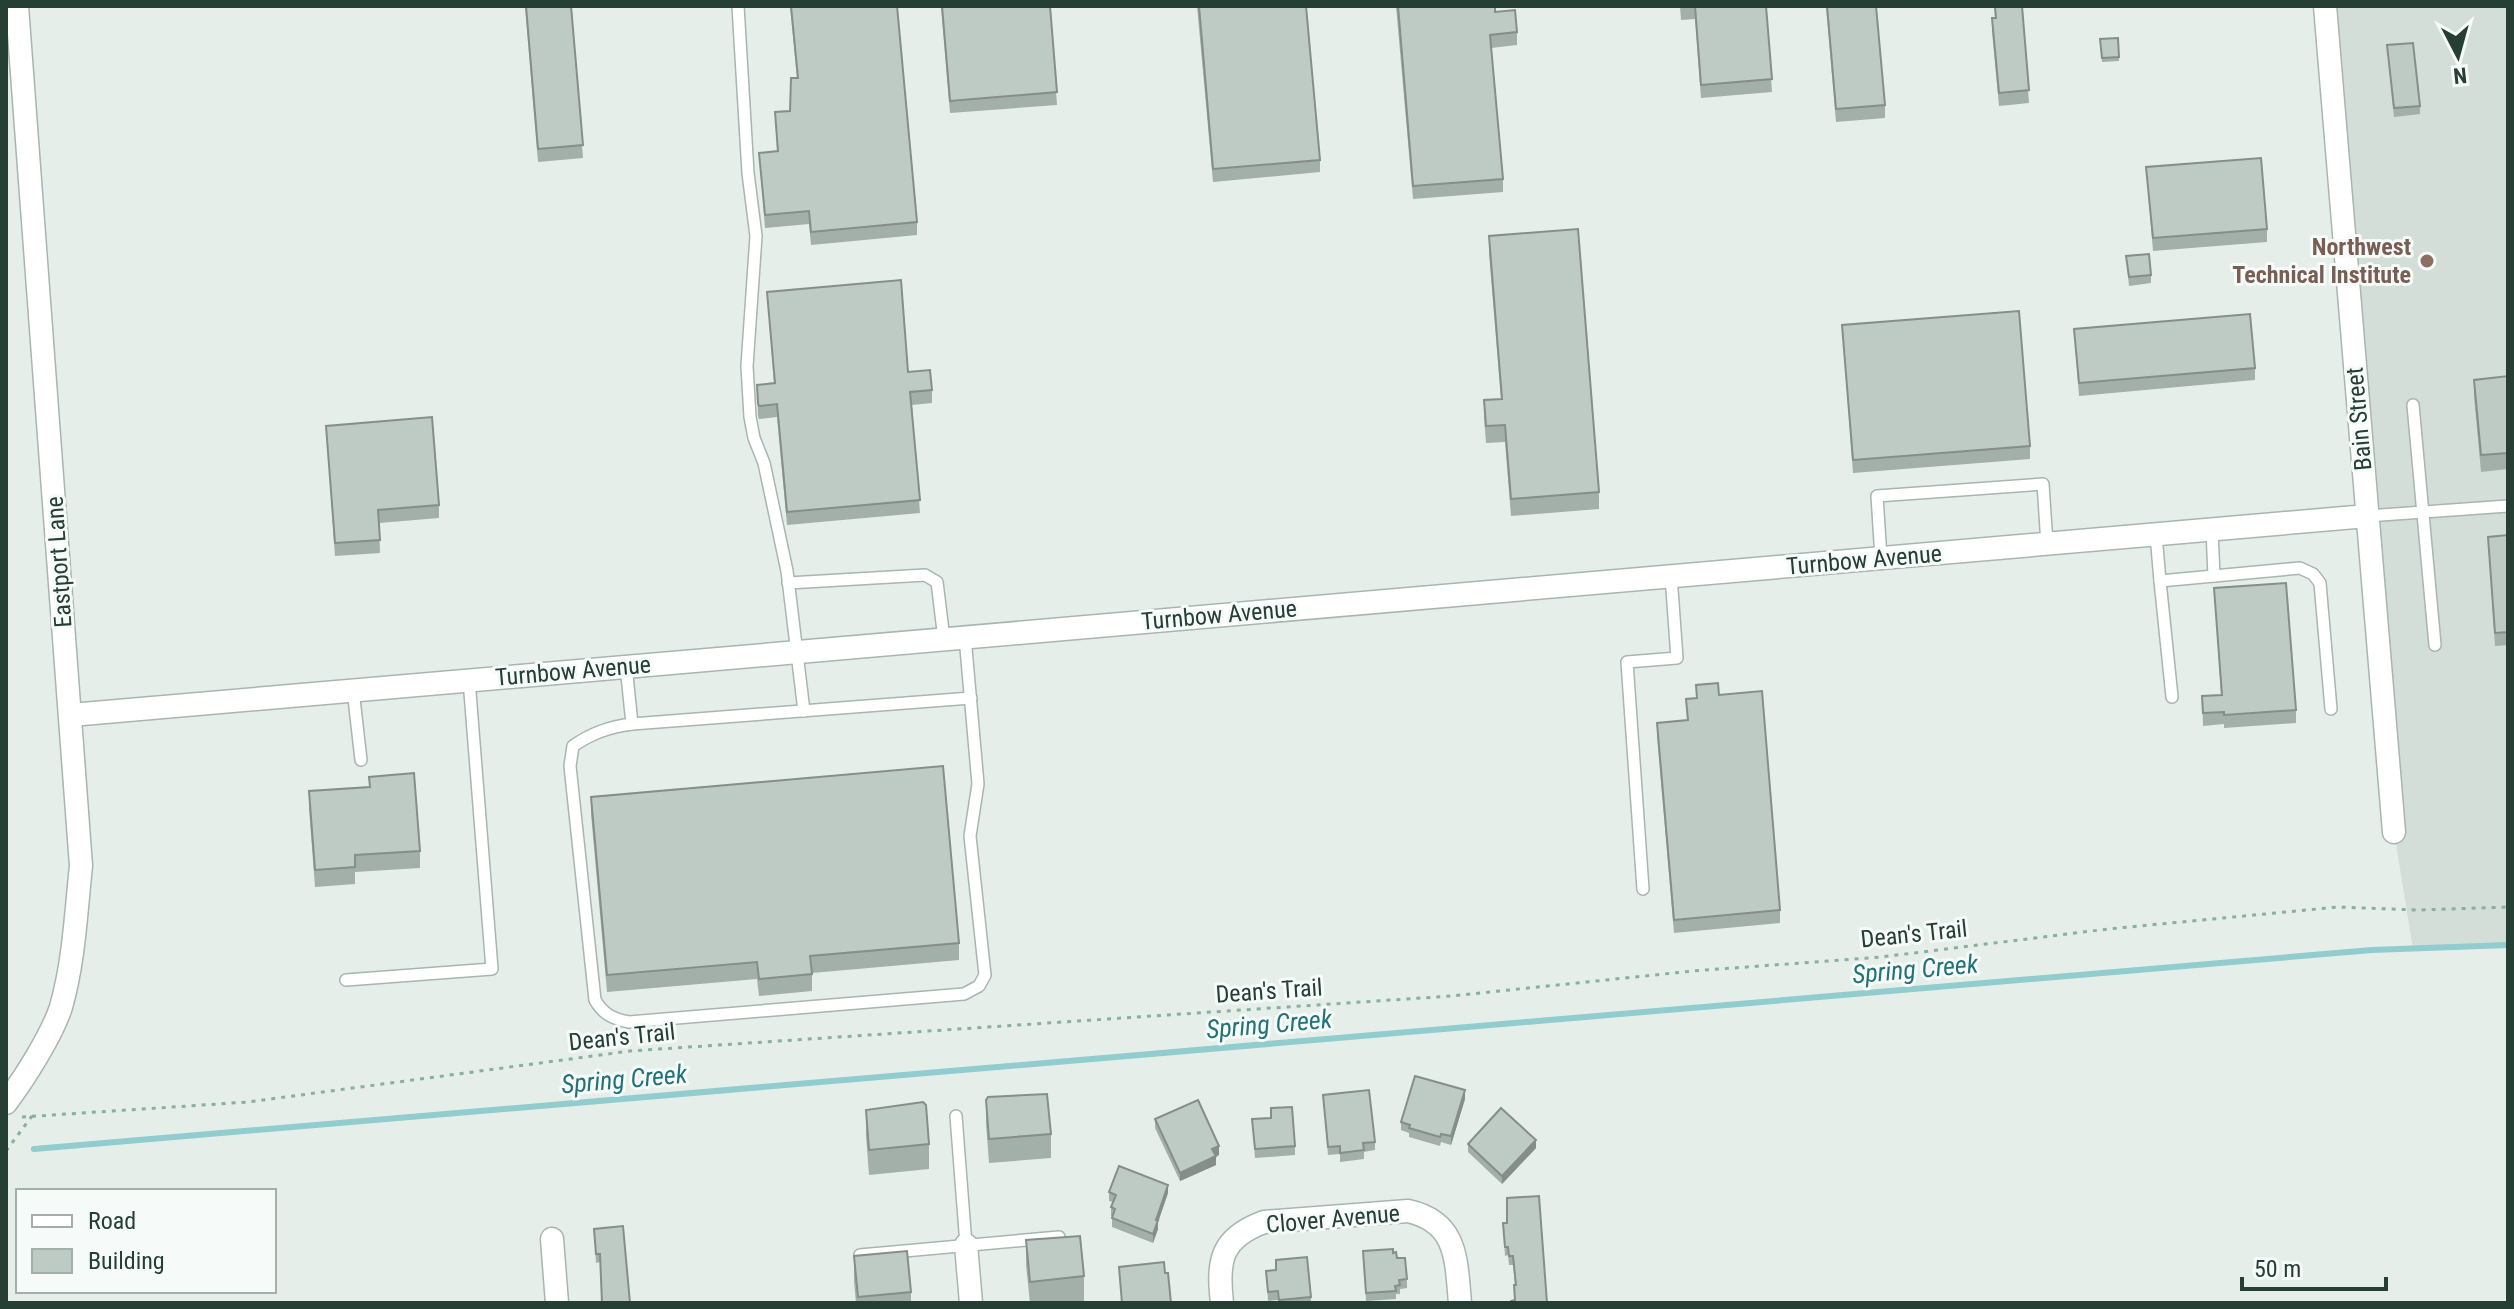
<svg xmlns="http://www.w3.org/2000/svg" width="2514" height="1309" font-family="'Roboto Condensed',sans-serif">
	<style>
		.built { fill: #d4ded8 }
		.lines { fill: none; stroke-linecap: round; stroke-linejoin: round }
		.stream { stroke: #91cccf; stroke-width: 6 }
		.lane-casing { stroke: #a8b6af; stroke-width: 14 }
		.street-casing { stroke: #a8b6af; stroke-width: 25 }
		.path { stroke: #88af9f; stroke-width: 3; stroke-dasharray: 4 6; stroke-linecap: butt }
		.lane { stroke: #fff; stroke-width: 11 }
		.street { stroke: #fff; stroke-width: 22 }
		.wall { fill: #a3afa9 }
		.shaded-wall { fill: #858e8a }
		.building { fill: #becbc5; stroke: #858e8a; stroke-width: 2 }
		.education-dot { fill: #8d6e63; stroke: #f6faf8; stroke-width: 3 }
		.labels { text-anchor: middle; stroke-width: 6; stroke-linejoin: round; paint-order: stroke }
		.education-label { font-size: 24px; font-weight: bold; fill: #785e54; stroke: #f6faf8; text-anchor: end }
		.street-label { font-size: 24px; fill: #253f35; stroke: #f6faf8 }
		.water-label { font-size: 26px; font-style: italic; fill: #227378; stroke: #f6faf8 }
	</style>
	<rect width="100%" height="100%" fill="#e6eee9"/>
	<polygon class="built" points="2325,6 2508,6 2508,945 2413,949 2394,832"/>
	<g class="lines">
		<polyline class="stream" points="34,1149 2372,950 2508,945"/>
		<defs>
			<g id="lane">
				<polyline points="738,6 748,173 756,236 747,366 750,417 754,438 764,463 787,571 804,711"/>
				<polyline points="2413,405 2435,645"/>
				<polyline points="2367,516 2508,506"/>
				<polyline points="2212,530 2214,576"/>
				<polyline points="2156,535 2160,581 2300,568 2313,574 2320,583 2331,709"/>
				<polyline points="1881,558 1877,496 2043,484 2047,544"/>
				<polyline points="2160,581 2172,697"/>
				<polyline points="788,583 925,575 937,582 944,639"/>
				<path d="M626 666 632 724C609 727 592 733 573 746L570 766 595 1000C603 1014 613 1019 629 1022L964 994 979 986 985 975 970 836 978 784 965 637"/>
				<polyline points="353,690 361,760"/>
				<polyline points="632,724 971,698"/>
				<polyline points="1643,889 1627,662 1677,658 1671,576"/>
				<polyline points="346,980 492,969 469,680"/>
				<polyline points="956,1116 966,1245"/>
				<polyline points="860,1255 1059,1237"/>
			</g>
			<g id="street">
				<polyline points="2325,6 2394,832"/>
				<polyline points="71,715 2367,516"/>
				<path d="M6 1103C24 1079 52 1035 61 1007 74 962 76 912 81 866L17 6"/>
				<polyline points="552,1239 557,1303"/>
				<polyline points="966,1245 971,1303"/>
				<path d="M1222 1303C1217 1260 1221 1238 1264 1222L1408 1211C1458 1222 1456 1260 1460 1303"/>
			</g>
		</defs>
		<use href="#lane" class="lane-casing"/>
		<use href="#street" class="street-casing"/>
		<g class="path">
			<polyline points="22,1117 248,1102 630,1051 1451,996 1693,971 1881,957 2108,929 2338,907 2418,910 2508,907"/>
			<polyline points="6,1151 32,1116"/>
		</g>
		<use href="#lane" class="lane"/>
		<use href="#street" class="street"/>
	</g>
	<g class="wall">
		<polygon points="525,6 571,6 583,158 538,162"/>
		<polygon points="790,6 897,6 917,222 917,235 811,245 809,224 765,228 759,153 777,151 775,112 790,111 797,78"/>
		<polygon points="941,6 1050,6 1057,105 950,113"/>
		<polygon points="1197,6 1306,6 1320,160 1320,172 1213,182"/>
		<polygon points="1396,6 1495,6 1495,12 1517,32 1517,45 1491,48 1503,179 1503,192 1413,199"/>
		<polygon points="1680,6 1766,6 1772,92 1701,98 1695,19 1681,20"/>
		<polygon points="1826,6 1876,6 1885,105 1885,118 1836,122"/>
		<polygon points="1994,6 2022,6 2029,103 1999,106 1992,31 1992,18 1995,18"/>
		<polygon points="2118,38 2119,61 2102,62 2100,39"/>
		<polygon points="2387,45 2420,106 2420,114 2394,117"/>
		<polygon points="2146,167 2267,229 2267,242 2153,251"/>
		<polygon points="1489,236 1599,492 1599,509 1511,516 1505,442 1486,443 1484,417 1484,400 1501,399 1489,253"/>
		<polygon points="2126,256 2151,275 2151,283 2129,286"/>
		<polygon points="767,292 908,372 932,390 932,403 912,405 920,513 787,525 777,417 759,419 758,416 757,385 774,383"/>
		<polygon points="1842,325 2030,446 2030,459 1853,473"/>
		<polygon points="2074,329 2255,368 2255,380 2079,396"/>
		<polygon points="2508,376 2508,469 2481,472 2474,396 2474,380"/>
		<polygon points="326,426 439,505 439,518 379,523 380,553 335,556"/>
		<polygon points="2508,535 2508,645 2495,646 2488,537"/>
		<polygon points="2214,588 2296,710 2296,723 2224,728 2224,724 2203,726 2202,696 2221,695"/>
		<polygon points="1696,685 1719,695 1780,910 1780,923 1674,933 1657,736 1657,723 1687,720 1686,699 1696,698"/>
		<polygon points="309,791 420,851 420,868 355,872 355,884 315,887 309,808"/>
		<polygon points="591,797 959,943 959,960 812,973 812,991 759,996 757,979 607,992 591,814"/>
		<polygon points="1323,1095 1375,1142 1375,1150 1364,1152 1364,1159 1340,1162 1340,1154 1328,1155"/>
		<polygon points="1465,1099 1451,1145 1441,1142 1440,1146 1409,1137 1409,1133 1401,1130 1401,1122"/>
		<polygon points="986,1100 1051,1134 1051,1158 989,1163 986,1124"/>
		<polygon points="1271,1108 1295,1146 1295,1155 1255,1158 1252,1119 1271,1118"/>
		<polygon points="866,1110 929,1144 929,1169 869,1175 866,1135"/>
		<polygon points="1155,1119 1219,1155 1216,1156 1216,1165 1180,1181 1155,1128"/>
		<polygon points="1468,1144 1536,1148 1502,1184 1468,1152"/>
		<polygon points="1109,1192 1168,1193 1158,1222 1158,1229 1153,1243 1112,1227 1112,1216 1111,1216 1111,1207 1113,1202 1109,1201"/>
		<polygon points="1503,1223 1547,1303 1514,1300 1514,1285 1515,1285 1513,1265 1509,1265 1508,1255 1505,1256"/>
		<polygon points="594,1229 630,1303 600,1262 596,1263"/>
		<polygon points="1026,1240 1084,1276 1084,1301 1064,1303 1030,1303 1026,1265"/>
		<polygon points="1363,1251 1393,1253 1407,1279 1407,1288 1400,1289 1400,1294 1396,1294 1396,1299 1366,1301"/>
		<polygon points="854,1256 911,1292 911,1303 856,1303 854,1281"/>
		<polygon points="1276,1260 1311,1297 1311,1303 1279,1303 1278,1300 1268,1301 1266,1271 1276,1270"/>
	</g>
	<g class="shaded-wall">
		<polygon points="1465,1090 1465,1099 1451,1145 1451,1136"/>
		<polygon points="1536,1140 1536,1148 1502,1184 1502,1176"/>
		<polygon points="1219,1146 1219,1155 1212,1158 1212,1149"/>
		<polygon points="1216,1156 1216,1165 1180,1181 1180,1173"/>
		<polygon points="1168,1185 1168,1193 1158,1222 1158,1229 1153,1243 1153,1234 1156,1220"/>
	</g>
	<g class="building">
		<polygon points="526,6 571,6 583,145 538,149"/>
		<polygon points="791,6 897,6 917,222 811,232 809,211 765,215 759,153 778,151 775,112 790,111 791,78 798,78"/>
		<polygon points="942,6 1050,6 1057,92 950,101"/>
		<polygon points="1199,6 1306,6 1320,160 1213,169"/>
		<polygon points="1398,6 1495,6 1495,12 1515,10 1517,32 1490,35 1503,179 1413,186"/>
		<polygon points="1681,6 1766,6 1772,79 1701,85 1695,6"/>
		<polygon points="1827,6 1876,6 1885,105 1836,109"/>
		<polygon points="1995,6 2022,6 2029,90 1999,93 1992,18 1996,18"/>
		<polygon points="2118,38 2119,57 2102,58 2100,39"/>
		<polygon points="2413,43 2420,106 2394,108 2387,45"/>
		<polygon points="2261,158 2267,229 2153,238 2146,167"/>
		<polygon points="1578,229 1599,492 1511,499 1505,425 1486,426 1484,400 1502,399 1489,236"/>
		<polygon points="2149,254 2151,275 2129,277 2126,256"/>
		<polygon points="901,280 908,372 930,370 932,390 910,392 920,500 787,512 777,404 759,406 758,403 757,385 775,383 767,292"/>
		<polygon points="2019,311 2030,446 1853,460 1842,325"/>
		<polygon points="2250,314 2255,368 2079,383 2074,329"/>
		<polygon points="2508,376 2508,453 2481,455 2474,380"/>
		<polygon points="432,417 439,505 378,510 380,540 335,543 326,426"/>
		<polygon points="2508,535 2508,632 2495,633 2488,537"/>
		<polygon points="2286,583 2296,710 2224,715 2224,712 2203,713 2202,696 2222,695 2214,588"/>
		<polygon points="1718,683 1719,695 1762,691 1780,910 1674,920 1657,723 1688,720 1686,699 1697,698 1696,685"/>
		<polygon points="943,766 959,943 810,956 812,974 759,979 757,962 607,975 591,797"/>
		<polygon points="414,773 420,851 355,855 355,867 315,870 309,791 370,787 369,777"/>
		<polygon points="1415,1076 1465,1090 1451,1136 1441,1134 1440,1137 1409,1128 1410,1125 1401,1122"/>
		<polygon points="1369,1090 1375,1142 1363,1143 1364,1150 1340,1153 1340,1146 1328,1147 1323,1095"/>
		<polygon points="1047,1094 1051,1134 989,1139 986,1100 988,1097"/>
		<polygon points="1198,1100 1219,1146 1212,1149 1216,1156 1180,1173 1155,1119"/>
		<polygon points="923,1102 926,1105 929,1144 869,1150 866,1110"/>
		<polygon points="1292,1107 1295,1146 1255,1149 1252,1119 1271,1118 1271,1108"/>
		<polygon points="1501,1108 1536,1140 1502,1176 1468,1144"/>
		<polygon points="1119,1166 1168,1185 1156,1220 1158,1220 1153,1234 1112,1218 1115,1209 1111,1207 1116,1195 1109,1192"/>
		<polygon points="1539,1196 1547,1303 1511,1303 1511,1301 1515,1300 1514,1285 1516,1285 1513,1256 1509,1256 1508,1247 1505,1247 1503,1223 1507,1223 1507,1198"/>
		<polygon points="623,1226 630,1303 602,1303 600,1254 596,1254 594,1229"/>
		<polygon points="1080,1236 1084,1276 1030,1282 1026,1240"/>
		<polygon points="1393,1249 1393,1253 1396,1252 1397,1258 1405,1258 1407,1279 1399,1280 1400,1285 1395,1286 1396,1291 1366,1293 1363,1251"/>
		<polygon points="907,1251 911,1292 858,1297 854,1256"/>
		<polygon points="1307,1257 1311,1297 1279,1300 1278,1291 1268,1292 1266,1271 1276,1270 1276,1260"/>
		<polygon points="1164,1262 1165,1273 1168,1273 1171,1303 1122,1303 1119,1267"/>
	</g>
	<circle class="education-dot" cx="2427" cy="261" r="8"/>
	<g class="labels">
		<g class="education-label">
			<text x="2411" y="255">Northwest<tspan x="2411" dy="28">Technical Institute</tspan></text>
		</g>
		<g class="street-label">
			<text transform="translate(2359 419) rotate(-95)" y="8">Bain Street</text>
			<text transform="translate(1864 560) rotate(-5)" y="8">Turnbow Avenue</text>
			<text transform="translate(59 562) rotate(-94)" y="8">Eastport Lane</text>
			<text transform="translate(1219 615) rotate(-5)" y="8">Turnbow Avenue</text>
			<text transform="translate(573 671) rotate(-5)" y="8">Turnbow Avenue</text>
			<text transform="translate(1914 934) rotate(-6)" y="8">Dean's Trail</text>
			<text transform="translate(1269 991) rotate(-4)" y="8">Dean's Trail</text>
			<text transform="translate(622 1037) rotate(-6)" y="8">Dean's Trail</text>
			<text transform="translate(1333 1219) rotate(-5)" y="8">Clover Avenue</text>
		</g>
		<g class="water-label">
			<text transform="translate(1915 969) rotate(-5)" y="9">Spring Creek</text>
			<text transform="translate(1269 1024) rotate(-5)" y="9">Spring Creek</text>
			<text transform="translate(624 1079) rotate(-5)" y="9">Spring Creek</text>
		</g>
	</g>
	<rect width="2514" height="1309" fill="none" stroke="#253f35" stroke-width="16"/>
	<rect x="16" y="1189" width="260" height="104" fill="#f6faf8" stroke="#a2afaa" stroke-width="2"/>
	<rect x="32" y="1215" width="40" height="12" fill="#ffffff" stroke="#a2afaa" stroke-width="2"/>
	<text x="88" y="1229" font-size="24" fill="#253f35">Road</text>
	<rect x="32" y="1249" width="40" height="24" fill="#becbc5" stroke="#a2afaa" stroke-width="2"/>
	<text x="88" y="1269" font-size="24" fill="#253f35">Building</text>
	<g transform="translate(2458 56) rotate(174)" stroke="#f6faf8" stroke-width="6" paint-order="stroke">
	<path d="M0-6L14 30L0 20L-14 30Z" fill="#253f35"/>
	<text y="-12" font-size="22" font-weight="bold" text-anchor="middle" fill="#253f35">N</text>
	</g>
	<path d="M2242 1277v12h144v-12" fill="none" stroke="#253f35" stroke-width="4"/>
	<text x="2254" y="1277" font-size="24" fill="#253f35" stroke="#f6faf8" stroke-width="6" paint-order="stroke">50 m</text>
</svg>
